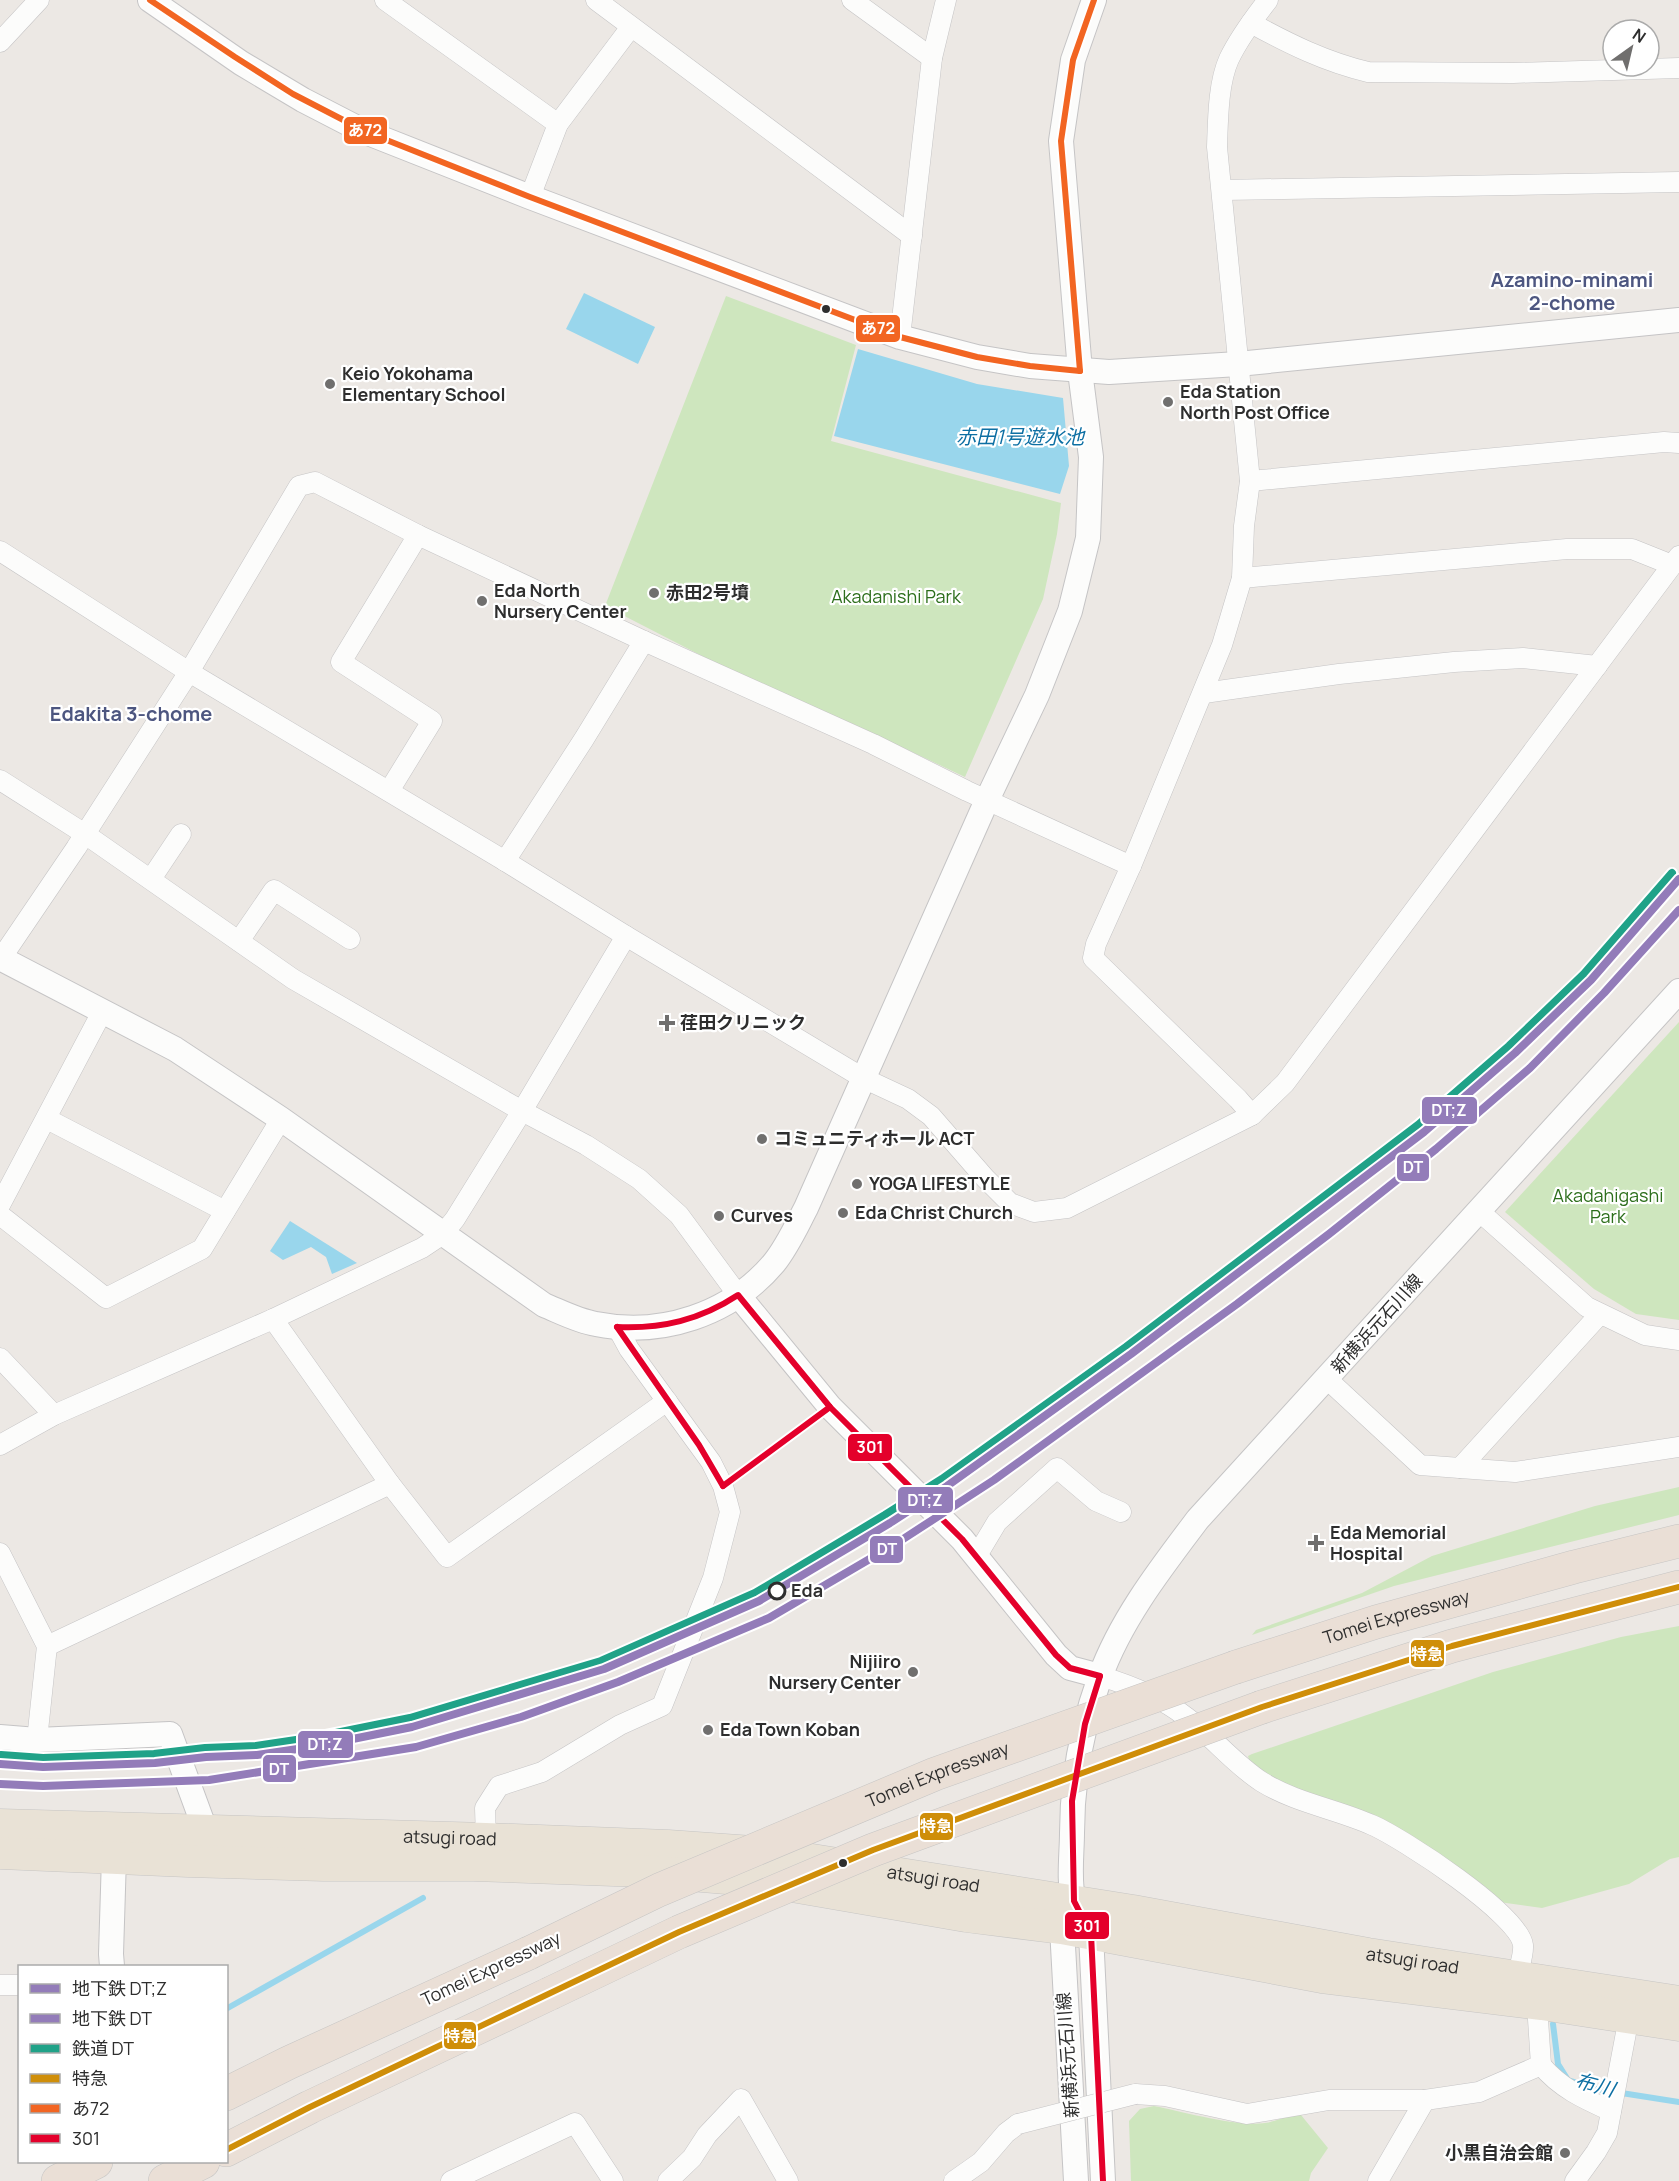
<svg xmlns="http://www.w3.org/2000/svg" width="1679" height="2181" font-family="Manrope,'Noto Sans JP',sans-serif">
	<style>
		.green { fill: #cee6be }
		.water { fill: #99d6ec }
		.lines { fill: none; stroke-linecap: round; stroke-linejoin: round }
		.stream { stroke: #99d6ec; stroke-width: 6 }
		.minor-casing { stroke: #c5c4c5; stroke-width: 21 }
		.tertiary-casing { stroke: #c5c4c5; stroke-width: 26 }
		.trunk-casing { stroke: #c6c5c4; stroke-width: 33 }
		.motorway-casing { stroke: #c6c5c4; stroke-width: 34 }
		.minor { stroke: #fcfcfb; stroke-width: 20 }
		.tertiary { stroke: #fcfcfb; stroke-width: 24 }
		.trunk { stroke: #e9e2d6; stroke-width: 32 }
		.motorway { stroke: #eadfd6; stroke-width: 33 }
		.minor-bridge-casing { stroke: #c5c4c5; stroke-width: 21; stroke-linecap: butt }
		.motorway-bridge-casing { stroke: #c6c5c4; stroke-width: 34; stroke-linecap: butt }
		.minor-bridge { stroke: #fcfcfb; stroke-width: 20 }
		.motorway-bridge { stroke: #eadfd6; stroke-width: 33 }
		.bus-1-casing { stroke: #fff; stroke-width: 10 }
		.bus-2-casing { stroke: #fff; stroke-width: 10 }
		.bus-3-casing { stroke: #fff; stroke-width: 10 }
		.bus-1 { stroke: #cf8e09; stroke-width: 6 }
		.bus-2 { stroke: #f26522; stroke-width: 6 }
		.bus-3 { stroke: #e4002b; stroke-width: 6 }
		.rail-1-casing { stroke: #fff; stroke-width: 12 }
		.rail-1 { stroke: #20a288; stroke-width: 8 }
		.metro-1-casing { stroke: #fff; stroke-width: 12 }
		.metro-2-casing { stroke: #fff; stroke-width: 12 }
		.metro-1 { stroke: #937cb9; stroke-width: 8 }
		.metro-2 { stroke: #937cb9; stroke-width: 8 }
		.bus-dot { fill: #2e2e2e; stroke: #fff; stroke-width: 2 }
		.poi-dot { fill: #706f6e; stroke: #fff; stroke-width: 2 }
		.stop-dot { fill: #fff; stroke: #2e2e2e; stroke-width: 3 }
		.labels { text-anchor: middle; stroke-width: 4.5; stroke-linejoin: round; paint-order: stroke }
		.poi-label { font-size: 18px; font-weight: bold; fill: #2e2e2e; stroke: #fff; text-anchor: start }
		.park-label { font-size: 18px; fill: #2c6e1b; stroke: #fff }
		.street-label { font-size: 18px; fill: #2e2e2e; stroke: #fff }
		.stop-label { font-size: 18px; font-weight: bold; fill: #2e2e2e; stroke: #fff; text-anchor: start }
		.neighbourhood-label { font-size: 20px; font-weight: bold; fill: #4d5680; stroke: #fff }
		.water-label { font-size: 20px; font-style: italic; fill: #0d6fa3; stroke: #fff }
		.line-badge { stroke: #fff; stroke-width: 2 }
		.badge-label { font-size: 16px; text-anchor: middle; font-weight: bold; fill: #fff }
	</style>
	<rect width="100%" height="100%" fill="#ece8e4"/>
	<g class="green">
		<polygon points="726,296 856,345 831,441 1061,503 1057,534 1043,599 965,777 855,725 741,676 605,606"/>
		<polygon points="1679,1022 1679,1320 1636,1314 1594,1289 1505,1212"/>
		<polygon points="1679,1487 1679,1515 1394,1586 1252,1635 1256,1630 1362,1593 1432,1556 1595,1506"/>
		<polygon points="1679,1626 1679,1857 1670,1859 1629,1884 1542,1908 1499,1902 1454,1874 1387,1822 1295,1792 1252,1769 1248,1756 1252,1754 1493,1672 1621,1637"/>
		<path d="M1154 2106C1184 2112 1237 2127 1265 2123 1278 2121 1288 2114 1301 2115L1328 2148 1311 2173 1309 2181H1131L1129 2121 1140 2109Z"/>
	</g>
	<g class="water">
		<polygon points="584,293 655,327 638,364 566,329"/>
		<polygon points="858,349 977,384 1063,398 1069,466 1060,494 834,436"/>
		<polygon points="290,1221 357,1263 332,1274 326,1257 311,1247 283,1260 270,1251"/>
	</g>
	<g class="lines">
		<g class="stream">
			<polyline points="226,2009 423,1898"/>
			<polyline points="1553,2024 1558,2064 1568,2080 1596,2089 1679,2102"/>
		</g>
		<defs>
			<g id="minor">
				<polyline points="385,0 558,124"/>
				<polyline points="596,0 912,236"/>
				<polyline points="852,0 932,58"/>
				<path d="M1251 23C1289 44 1326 62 1368 72L1513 73 1679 68"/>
				<polyline points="0,42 39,0"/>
				<polyline points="1222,190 1679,182"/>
				<polyline points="530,197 558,124 631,27"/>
				<polyline points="900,337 932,58 946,0"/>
				<polyline points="1250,481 1664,442 1679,443"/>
				<polyline points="0,551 189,672 505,861 626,936 863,1078 908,1099 931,1116 985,1178 1010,1203 1034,1212 1067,1208 1252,1115 1285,1083 1679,556"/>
				<polyline points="1242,578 1567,549 1632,549 1672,565"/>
				<polyline points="1204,693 1339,674 1454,662 1523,658 1597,666"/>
				<polyline points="0,780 85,834 293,979 522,1111 586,1145 639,1179 679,1215 738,1295"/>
				<polyline points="389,791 432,721 341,662 418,535"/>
				<polyline points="505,861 584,739 644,641"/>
				<polyline points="151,879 181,834"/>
				<polyline points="239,941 274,890 350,939"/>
				<polyline points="0,960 76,848 189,672 299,486 315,482 418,535 644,641 873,744 967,791 1131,866"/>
				<path d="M1252 1115 1238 1099 1093 958 1096 944 1131 866 1222 645 1242 578 1244 526 1250 481 1217 147C1218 120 1218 83 1229 59 1239 38 1254 18 1268 0"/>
				<polyline points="47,1119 225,1211"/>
				<polyline points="0,1205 102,1012"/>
				<polyline points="1480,1212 1587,1307 1645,1335 1679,1340"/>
				<polyline points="0,1215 106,1298 202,1249 281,1119"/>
				<polyline points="273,1319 390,1484 447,1557 667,1401"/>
				<polyline points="0,1358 54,1415"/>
				<polyline points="1327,1379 1420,1465 1460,1468 1600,1314"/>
				<polyline points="0,1445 54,1415 273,1319 422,1248 443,1234 455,1219 522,1111 626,936"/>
				<polyline points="1460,1468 1515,1472 1679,1447"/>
				<polyline points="0,1553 47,1646 37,1740"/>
				<polyline points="976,1557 997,1522 1057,1468 1096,1501 1121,1512"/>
				<polyline points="47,1646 390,1484"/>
				<path d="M1100 1676C1130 1685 1161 1697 1186 1717 1213 1737 1234 1764 1262 1782 1296 1803 1336 1809 1372 1825 1402 1838 1519 1914 1523 1945 1524 1954 1519 1968 1517 1977"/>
				<polyline points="486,1839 485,1808 499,1786 542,1772 620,1725 662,1706 713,1578 730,1512 723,1486 711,1462 629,1349 617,1327"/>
				<polyline points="0,1985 20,1985"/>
				<path d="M1541 2065C1560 2088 1584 2099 1611 2111"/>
				<polyline points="1135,2094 1165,2096 1247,2114 1329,2100 1425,2100 1479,2092 1541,2065 1537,2004"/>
				<polyline points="451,2181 575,2123 613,2181"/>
				<polyline points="668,2181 692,2158 707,2135 741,2099 788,2181"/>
				<polyline points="954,2181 981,2162 1006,2133 1018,2124"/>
				<polyline points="1378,2181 1425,2100"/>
				<polyline points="1575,2181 1596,2152 1607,2133 1629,2017"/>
			</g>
			<g id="tertiary">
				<polyline points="150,0 241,63 303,100 363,131 530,197 900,337 977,357 1030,366 1109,372 1238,364 1679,320"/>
				<path d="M0 958 175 1049 281 1119 544 1305C561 1312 578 1321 596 1324 661 1337 730 1315 774 1263 787 1247 796 1227 806 1208L987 800 1037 695 1070 611 1088 538 1091 457 1080 371 1061 141 1073 60 1094 0"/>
				<polyline points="738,1295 830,1407 962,1539 1056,1655 1070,1668 1100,1676"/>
				<polyline points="0,1737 37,1740 170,1734 206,1832"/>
				<polyline points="1068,1914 1062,1928 1076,2181"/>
				<polyline points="112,1966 111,1954 114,1857"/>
				<path d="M1103 2181 1091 1934C1086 1923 1078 1912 1074 1901 1068 1883 1072 1853 1072 1833 1072 1781 1082 1727 1100 1677 1121 1619 1161 1568 1198 1519L1679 991"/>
			</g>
			<g id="trunk">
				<path id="s1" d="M0 1825 486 1839 668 1846 768 1853 1133 1911 1368 1954 1679 2002"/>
				<polyline points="0,1853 188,1861 324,1865 474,1865 642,1871 763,1881 966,1916 1062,1928 1322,1977 1542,2004 1679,2025"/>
			</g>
			<g id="motorway">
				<path id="s2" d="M1236 1667 1376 1622 1574 1567 1679 1541"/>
				<polyline points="1262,1707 1452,1646 1679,1587"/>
				<polyline points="226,2094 288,2063 529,1953"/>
				<polyline points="226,2150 310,2107 549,1994"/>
				<polyline points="58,2181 96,2162"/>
				<polyline points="165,2181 203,2162"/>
			</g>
		</defs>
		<use href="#minor" class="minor-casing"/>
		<use href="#tertiary" class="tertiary-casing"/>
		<use href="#trunk" class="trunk-casing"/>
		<use href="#motorway" class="motorway-casing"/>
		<use href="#minor" class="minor"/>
		<use href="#tertiary" class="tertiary"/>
		<use href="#trunk" class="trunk"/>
		<use href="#motorway" class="motorway"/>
		<defs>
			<polyline id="minor-bridge" points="1018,2124 1135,2094"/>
			<g id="motorway-bridge">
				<path id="s3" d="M529 1953 659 1890 935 1774 1236 1667"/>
				<polyline points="549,1994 679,1932 873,1850 1262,1707"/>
			</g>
		</defs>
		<use href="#minor-bridge" class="minor-bridge-casing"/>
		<use href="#motorway-bridge" class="motorway-bridge-casing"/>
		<use href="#minor-bridge" class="minor-bridge"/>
		<use href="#motorway-bridge" class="motorway-bridge"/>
		<defs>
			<polyline id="bus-1" points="226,2150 310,2107 679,1932 873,1850 1262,1707 1452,1646 1679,1587"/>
			<g id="bus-2">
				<polyline points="150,0 235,57 293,94 353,125 384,139 530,197 900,337 977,357 1030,366 1080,371"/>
				<polyline points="1080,371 1061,141 1073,60 1094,0"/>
			</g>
			<g id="bus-3">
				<path d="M617 1327C662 1329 700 1320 738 1295L830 1407 962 1539 1056 1655 1070 1668 1100 1676"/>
				<polyline points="617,1327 699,1445 723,1486"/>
				<polyline points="723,1486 830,1407"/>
				<polyline points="1100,1676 1085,1724 1072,1801 1074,1901 1091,1934 1103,2181"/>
			</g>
		</defs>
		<use href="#bus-1" class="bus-1-casing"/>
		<use href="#bus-2" class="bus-2-casing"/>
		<use href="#bus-3" class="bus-3-casing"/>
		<use href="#bus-1" class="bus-1"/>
		<use href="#bus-2" class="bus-2"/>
		<use href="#bus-3" class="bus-3"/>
		<defs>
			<polyline id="rail-1" points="1,1755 43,1758 154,1754 205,1748 256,1746 316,1737 410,1718 601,1661 755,1593 885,1515 942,1479 1126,1347 1418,1125 1509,1046 1584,974 1672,873"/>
		</defs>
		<use href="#rail-1" class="rail-1-casing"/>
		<use href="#rail-1" class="rail-1"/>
		<defs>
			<polyline id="metro-1" points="0,1764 43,1767 155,1763 206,1757 257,1755 318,1746 412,1727 604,1669 759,1601 890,1523 947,1486 1131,1354 1424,1132 1515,1053 1591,980 1679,879"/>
			<polyline id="metro-2" points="0,1784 43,1786 209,1780 416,1747 521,1717 618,1682 769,1618 897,1543 994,1480 1237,1304 1329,1234 1436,1149 1530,1068 1604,993 1679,910"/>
		</defs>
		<use href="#metro-1" class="metro-1-casing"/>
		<use href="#metro-2" class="metro-2-casing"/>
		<use href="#metro-1" class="metro-1"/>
		<use href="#metro-2" class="metro-2"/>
	</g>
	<g class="bus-dot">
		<circle cx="826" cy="309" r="5"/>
		<circle cx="843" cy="1863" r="5"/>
	</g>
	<g class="poi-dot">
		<circle cx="330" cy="384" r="6"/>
		<circle cx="1168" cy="402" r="6"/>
		<circle cx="654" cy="593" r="6"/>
		<circle cx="482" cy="601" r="6"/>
		<path d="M664 1014h6v6h6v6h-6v6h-6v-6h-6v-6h6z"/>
		<circle cx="762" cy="1139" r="6"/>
		<circle cx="857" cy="1184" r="6"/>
		<circle cx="843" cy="1213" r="6"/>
		<circle cx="719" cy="1216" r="6"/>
		<path d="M1313 1534h6v6h6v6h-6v6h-6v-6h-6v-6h6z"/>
		<circle cx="913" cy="1672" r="6"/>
		<circle cx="708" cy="1730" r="6"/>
		<circle cx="1565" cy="2153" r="6"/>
	</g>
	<circle class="stop-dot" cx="777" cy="1591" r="8"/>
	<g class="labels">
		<g class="poi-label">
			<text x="342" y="380">Keio Yokohama<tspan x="342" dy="21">Elementary School</tspan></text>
			<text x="1180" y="398">Eda Station<tspan x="1180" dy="21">North Post Office</tspan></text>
			<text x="494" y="597">Eda North<tspan x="494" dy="21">Nursery Center</tspan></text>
			<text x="666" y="599">赤田2号墳</text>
			<text x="680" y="1029">荏田クリニック</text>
			<text x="774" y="1145">コミュニティホール ACT</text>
			<text x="869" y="1190">YOGA LIFESTYLE</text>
			<text x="855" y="1219">Eda Christ Church</text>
			<text x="731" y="1222">Curves</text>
			<text x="1330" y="1539">Eda Memorial<tspan x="1330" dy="21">Hospital</tspan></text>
			<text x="901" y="1668" text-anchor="end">Nijiiro<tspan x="901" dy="21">Nursery Center</tspan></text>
			<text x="720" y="1736">Eda Town Koban</text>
			<text x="1553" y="2159" text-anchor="end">小黒自治会館</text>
		</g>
		<g class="park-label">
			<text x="896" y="603">Akadanishi Park</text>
			<text x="1608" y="1202">Akadahigashi<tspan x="1608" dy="21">Park</tspan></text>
		</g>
		<g class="street-label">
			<text transform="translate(1377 1324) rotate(-48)" y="6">新横浜元石川線</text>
			<text dy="6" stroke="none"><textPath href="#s2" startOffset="168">Tomei Expressway</textPath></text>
			<text dy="6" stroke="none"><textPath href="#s3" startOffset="446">Tomei Expressway</textPath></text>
			<text dy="6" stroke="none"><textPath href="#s1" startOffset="450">atsugi road</textPath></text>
			<text dy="6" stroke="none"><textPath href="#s1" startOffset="936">atsugi road</textPath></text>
			<text dy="6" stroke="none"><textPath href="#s1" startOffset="1422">atsugi road</textPath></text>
			<text transform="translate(491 1969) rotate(-25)" y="6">Tomei Expressway</text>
			<text transform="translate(1068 2055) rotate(-94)" y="6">新横浜元石川線</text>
		</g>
		<g class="stop-label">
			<text x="791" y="1597">Eda</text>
		</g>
		<g class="neighbourhood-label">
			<text x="1572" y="287">Azamino-minami<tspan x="1572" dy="23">2-chome</tspan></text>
			<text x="131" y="721">Edakita 3-chome</text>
		</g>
		<g class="water-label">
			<text x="1020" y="444">赤田1号遊水池</text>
			<text transform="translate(1595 2085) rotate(15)" y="7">布川</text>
		</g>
	</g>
	<g class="line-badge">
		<rect x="343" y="116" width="45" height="29" rx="6" fill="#f26522"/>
		<rect x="855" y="314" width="46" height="29" rx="6" fill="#f26522"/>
		<rect x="1421" y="1096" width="57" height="29" rx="6" fill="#937cb9"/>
		<rect x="1396" y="1153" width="34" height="29" rx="6" fill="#937cb9"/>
		<rect x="847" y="1433" width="46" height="29" rx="6" fill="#e4002b"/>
		<rect x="897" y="1486" width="57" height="28" rx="6" fill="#937cb9"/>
		<rect x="869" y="1535" width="35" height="29" rx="6" fill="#937cb9"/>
		<rect x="1410" y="1639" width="35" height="29" rx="6" fill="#cf8e09"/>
		<rect x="297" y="1730" width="57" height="29" rx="6" fill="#937cb9"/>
		<rect x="262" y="1754" width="35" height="29" rx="6" fill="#937cb9"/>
		<rect x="919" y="1812" width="35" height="29" rx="6" fill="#cf8e09"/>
		<rect x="1064" y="1911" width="46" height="29" rx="6" fill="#e4002b"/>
		<rect x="443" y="2021" width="34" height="29" rx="6" fill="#cf8e09"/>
	</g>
	<g class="badge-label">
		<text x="365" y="136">あ72</text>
		<text x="878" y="334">あ72</text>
		<text x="1449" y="1116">DT;Z</text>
		<text x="1413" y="1173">DT</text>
		<text x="870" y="1453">301</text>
		<text x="925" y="1506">DT;Z</text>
		<text x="887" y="1555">DT</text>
		<text x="1427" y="1660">特急</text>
		<text x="325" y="1750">DT;Z</text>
		<text x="279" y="1775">DT</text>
		<text x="936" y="1832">特急</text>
		<text x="1087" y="1932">301</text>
		<text x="460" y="2042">特急</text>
	</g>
	<rect x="18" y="1965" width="210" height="198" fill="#ffffff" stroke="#ababab" stroke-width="1.5"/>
	<rect x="30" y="1984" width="30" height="9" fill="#937cb9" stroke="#ababab" stroke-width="1.5"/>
	<text x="72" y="1995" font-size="18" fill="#2e2e2e">地下鉄 DT;Z</text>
	<rect x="30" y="2014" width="30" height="9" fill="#937cb9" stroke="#ababab" stroke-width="1.5"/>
	<text x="72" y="2025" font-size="18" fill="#2e2e2e">地下鉄 DT</text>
	<rect x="30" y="2044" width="30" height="9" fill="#20a288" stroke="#ababab" stroke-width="1.5"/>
	<text x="72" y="2055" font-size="18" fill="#2e2e2e">鉄道 DT</text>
	<rect x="30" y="2074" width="30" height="9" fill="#cf8e09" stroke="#ababab" stroke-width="1.5"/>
	<text x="72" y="2085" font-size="18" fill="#2e2e2e">特急</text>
	<rect x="30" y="2104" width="30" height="9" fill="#f26522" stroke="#ababab" stroke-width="1.5"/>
	<text x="72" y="2115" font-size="18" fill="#2e2e2e">あ72</text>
	<rect x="30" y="2134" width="30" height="9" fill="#e4002b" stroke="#ababab" stroke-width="1.5"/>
	<text x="72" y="2145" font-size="18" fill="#2e2e2e">301</text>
	<g transform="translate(1631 48) rotate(34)"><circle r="28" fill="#ffffff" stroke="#ababab" stroke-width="1.5"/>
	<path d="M0-4.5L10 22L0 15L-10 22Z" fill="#706f6e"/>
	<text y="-9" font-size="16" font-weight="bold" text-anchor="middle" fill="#2e2e2e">N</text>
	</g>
</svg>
